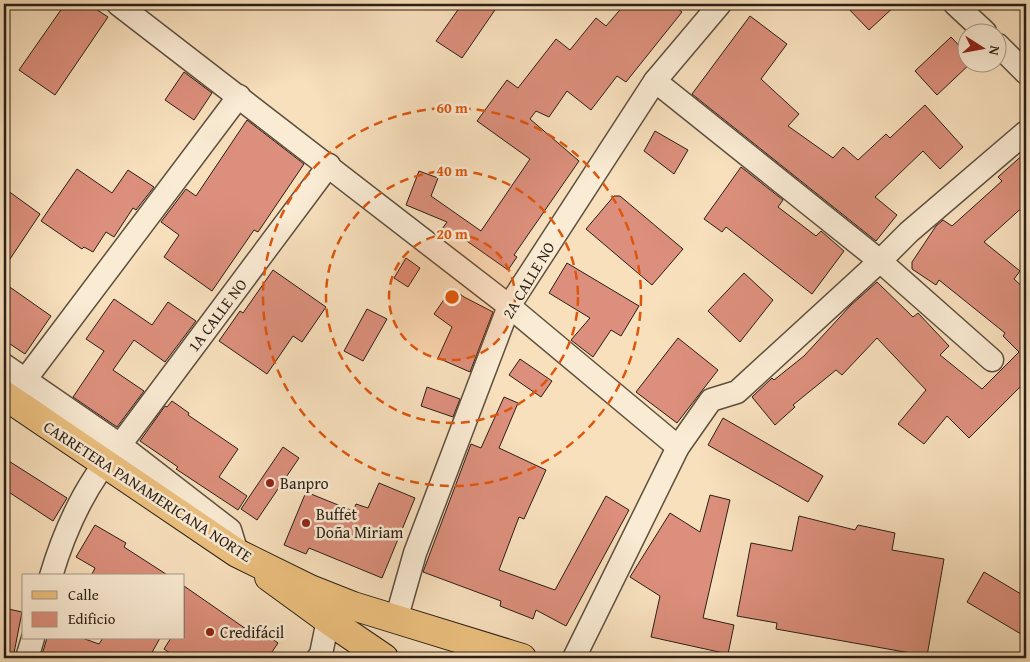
<svg xmlns="http://www.w3.org/2000/svg" width="1030" height="662" font-family="'Gentium Book Plus',serif">
	<style>
		.building { fill: #dc8f7c; stroke: #2a1f15 }
		.lines { fill: none; stroke-linecap: round; stroke-linejoin: round }
		.minor-casing { stroke: #5e4f3f; stroke-width: 25 }
		.major-casing { stroke: #2a1f15; stroke-width: 30 }
		.highway-casing { stroke: #2a1f15; stroke-width: 30 }
		.minor { stroke: #faebd4; stroke-width: 22 }
		.major { stroke: #ecc07e; stroke-width: 28 }
		.highway { stroke: #ecc07e; stroke-width: 28 }
		.ring { fill: none; stroke: #de560c; stroke-width: 2.5; stroke-dasharray: 9 6 }
		.poi-dot { fill: #8f2418; stroke: #faebd4; stroke-width: 2 }
		.labels { text-anchor: middle; stroke-width: 5; stroke-linejoin: round; paint-order: stroke }
		.street-label { font-size: 16px; fill: #2a1f15; stroke: #faebd4 }
		.poi-label { font-size: 16px; fill: #2a1f15; stroke: #faebd4; text-anchor: start }
		.centre { fill: #de560c; stroke: #faebd4; stroke-width: 2.5 }
		.ring-label { font-size: 15px; text-anchor: middle; font-weight: bold; fill: #de560c; stroke: #faebd4; stroke-width: 5; stroke-linejoin: round; paint-order: stroke }
	</style>
	<rect width="100%" height="100%" fill="#f8e0bd"/>
	<filter id="stains"><feTurbulence type="fractalNoise" baseFrequency=".004" numOctaves="4"/><feColorMatrix values="0 0 0 0 .2 0 0 0 0 .09 0 0 0 0 .02 0 0 0 .5 -.17"/></filter>
	<radialGradient id="worn" r=".72"><stop offset=".6" stop-color="#630" stop-opacity="0"/><stop offset="1" stop-color="#630" stop-opacity=".3"/></radialGradient>
	<g class="building">
		<polygon points="65,4 88,4 108,17 55,95 19,70"/>
		<polygon points="462,4 499,4 462,58 436,41"/>
		<polygon points="625,4 672,4 682,12 626,82 617,76 591,110 567,91 549,117 536,111 530,119 579,161 514,255 517,257 508,270 461,237 458,240 442,229 447,222 406,205 419,171 438,178 431,196 481,231 530,159 477,121 507,80 518,88 556,39 570,50 596,18 606,26"/>
		<polygon points="844,4 897,4 869,30"/>
		<polygon points="750,16 787,44 761,79 799,114 788,126 833,158 843,147 858,160 886,134 890,138 925,105 963,147 940,169 923,151 875,197 897,215 876,241 692,94"/>
		<polygon points="951,37 968,55 968,62 972,62 937,95 915,71"/>
		<polygon points="184,72 212,93 194,120 165,100"/>
		<polygon points="247,120 304,164 258,232 254,230 212,291 164,257 179,235 161,222 186,189 196,196"/>
		<polygon points="655,131 688,150 674,174 644,151"/>
		<polygon points="1026,152 1026,204 984,242 1020,271 1014,279 1026,290 1026,381 969,438 947,416 924,444 898,424 926,390 877,338 842,375 836,370 793,405 795,407 775,425 752,397 772,378 774,380 804,356 851,305 877,282 913,317 918,313 949,346 940,355 982,389 1019,352 1003,336 1005,333 939,280 936,285 912,269 912,262 936,226 943,220 952,226 1002,181 998,177"/>
		<polygon points="741,167 783,200 778,207 816,236 821,231 844,251 812,294 726,227 722,232 704,219"/>
		<polygon points="77,169 112,193 128,170 154,187 136,210 133,208 114,237 106,232 93,252 84,247 82,249 41,221"/>
		<polygon points="4,188 40,214 4,268"/>
		<polygon points="614,196 620,196 683,249 652,285 586,229"/>
		<polygon points="406,258 420,268 408,287 394,278"/>
		<polygon points="567,263 639,306 621,336 611,330 593,357 571,340 590,318 549,293"/>
		<polygon points="273,270 326,307 302,342 293,336 267,374 219,341 240,311 243,313"/>
		<polygon points="744,273 773,300 740,342 708,311"/>
		<polygon points="4,283 51,316 25,354 4,340"/>
		<polygon points="452,288 464,297 493,312 470,372 438,358 452,327 434,314"/>
		<polygon points="114,299 152,325 168,302 196,321 165,362 134,340 113,370 144,391 117,427 73,397 104,351 86,339"/>
		<polygon points="367,309 387,319 363,361 344,351"/>
		<polygon points="678,338 718,370 677,423 636,392"/>
		<polygon points="520,359 552,381 541,397 509,375"/>
		<polygon points="427,387 460,399 453,417 421,406"/>
		<polygon points="504,397 518,403 499,448 546,470 524,519 519,517 499,570 555,590 606,496 629,510 566,626 536,610 533,619 500,606 501,601 423,572 471,444 481,448"/>
		<polygon points="172,401 189,413 188,415 238,449 219,477 247,496 238,510 176,469 178,467 140,441 165,406 167,407"/>
		<polygon points="723,418 823,476 808,502 708,445"/>
		<polygon points="283,447 299,458 257,520 241,509"/>
		<polygon points="4,458 67,498 53,521 4,489"/>
		<polygon points="379,483 415,498 382,578 309,548 306,554 284,545 306,492 353,511 356,504 368,508"/>
		<polygon points="710,495 730,500 703,618 734,625 728,654 651,637 660,596 630,577 670,513 700,532"/>
		<polygon points="799,516 855,530 858,525 895,533 892,550 944,559 927,656 776,629 777,623 737,616 751,543 792,551"/>
		<polygon points="95,525 126,543 124,547 169,576 91,576 95,568 76,557"/>
		<polygon points="984,572 1026,597 1026,637 967,602"/>
		<polygon points="184,586 259,638 263,632 278,643 268,658 177,658 164,649 171,638 184,638"/>
		<polygon points="4,608 22,612 13,658 4,658"/>
		<polygon points="47,638 82,638 99,644 103,638 160,638 149,658 41,658"/>
	</g>
	<g class="lines">
		<defs>
			<g id="minor">
				<polyline points="118,4 509,306 678,447"/>
				<polyline points="955,4 985,32"/>
				<polyline points="998,45 1026,73"/>
				<polyline points="655,81 880,261 992,360"/>
				<polyline points="4,365 120,445 230,530 237,553"/>
				<polyline points="12,401 25,380 239,96"/>
				<path d="M51 576C65 529 87 481 120 445L329 165"/>
				<polyline points="396,620 415,553 509,306 655,81 720,4"/>
				<polyline points="27,658 33,638"/>
				<polyline points="318,658 321,654 328,620"/>
				<polyline points="574,658 678,447 711,400 737,392 880,261 909,232 1026,132"/>
			</g>
			<polyline id="major" points="269,577 328,620 384,658"/>
			<polyline id="highway" points="4,395 237,553 310,589 353,606 522,658"/>
		</defs>
		<use href="#minor" class="minor-casing"/>
		<use href="#major" class="major-casing"/>
		<use href="#highway" class="highway-casing"/>
		<use href="#minor" class="minor"/>
		<use href="#major" class="major"/>
		<use href="#highway" class="highway"/>
	</g>
	<circle cx="452" cy="297" r="63" fill="#de560c" fill-opacity=".12"/>
	<g class="ring">
		<circle cx="452" cy="297" r="63"/>
		<circle cx="452" cy="297" r="126"/>
		<circle cx="452" cy="297" r="189"/>
	</g>
	<g class="poi-dot">
		<circle cx="270" cy="483" r="5"/>
		<circle cx="306" cy="523" r="5"/>
		<circle cx="210" cy="632" r="5"/>
	</g>
	<g class="labels">
		<g class="street-label">
			<text transform="translate(528 280) rotate(-59)" y="6">2A CALLE NO</text>
			<text transform="translate(217 315) rotate(-53)" y="6">1A CALLE NO</text>
			<text transform="translate(148 491) rotate(33)" y="6">CARRETERA PANAMERICANA NORTE</text>
		</g>
		<g class="poi-label">
			<text x="280" y="489">Banpro</text>
			<text x="316" y="520">Buffet<tspan x="316" dy="18">Doña Miriam</tspan></text>
			<text x="220" y="638">Credifácil</text>
		</g>
	</g>
	<circle cx="452" cy="297" r="8" class="centre"/>
	<g class="ring-label">
		<text x="452" y="113">60 m</text>
		<text x="452" y="176">40 m</text>
		<text x="452" y="239">20 m</text>
	</g>
	<rect width="1030" height="662" fill="none" stroke="#f8e0bd" stroke-width="20"/>
	<rect x="5" y="5" width="1020" height="652" fill="none" stroke="#2a1f15" stroke-width="2.5"/>
	<rect x="10" y="10" width="1010" height="642" fill="none" stroke="#2a1f15"/>
	<rect x="22" y="574" width="162" height="65" fill="#faebd4" stroke="#a79988"/>
	<rect x="32" y="591" width="25" height="8" fill="#ecc07e" stroke="#a79988"/>
	<text x="68" y="600" font-size="15" fill="#2a1f15">Calle</text>
	<rect x="32" y="612" width="25" height="15" fill="#dc8f7c" stroke="#a79988"/>
	<text x="68" y="624" font-size="15" fill="#2a1f15">Edificio</text>
	<g transform="translate(982 48) rotate(101)"><circle r="24" fill="#faebd4" stroke="#a79988"/>
	<path d="M0-4L9 19L0 12L-9 19Z" fill="#8f2418"/>
	<text y="-8" font-size="14" font-weight="bold" text-anchor="middle" fill="#2a1f15">N</text>
	</g>
	<rect width="100%" height="100%" filter="url(#stains)"/>
	<rect width="100%" height="100%" fill="url(#worn)"/>
</svg>
